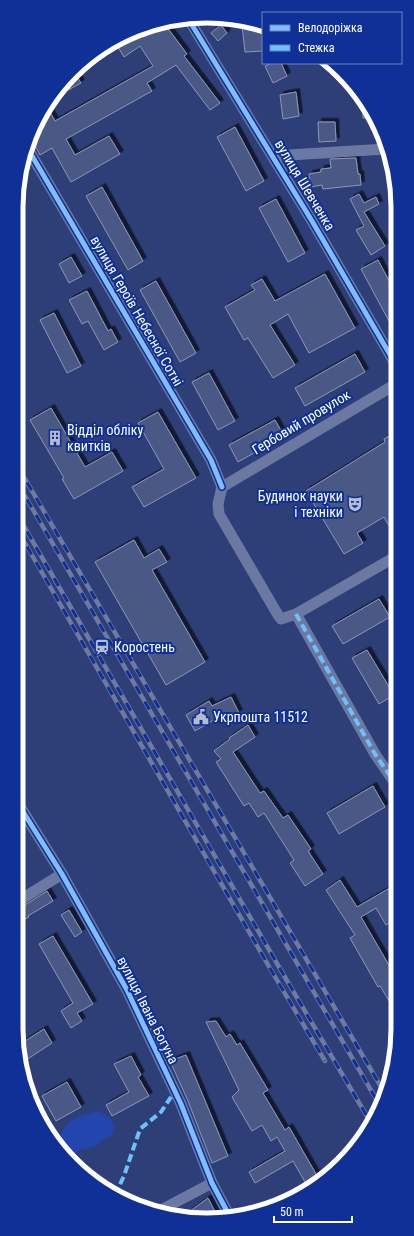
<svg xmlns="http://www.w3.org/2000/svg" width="414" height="1236" font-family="'Roboto Condensed',sans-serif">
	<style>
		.green { fill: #2246ad }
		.building { fill: #4a5884; stroke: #8c96b7; filter: url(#shadow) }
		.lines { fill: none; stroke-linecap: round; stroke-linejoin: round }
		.minor { stroke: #6b79a2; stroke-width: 11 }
		.rail-casing { stroke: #6e7aa2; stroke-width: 4.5 }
		.rail { stroke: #0f3096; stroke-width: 3; stroke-dasharray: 9; stroke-linecap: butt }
		.quiet { stroke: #6cc0fc; stroke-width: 4; stroke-dasharray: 8 4; stroke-linecap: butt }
		.cycleway-casing { stroke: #0f3096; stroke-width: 8 }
		.cycleway { stroke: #80bcff; stroke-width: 5 }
		.labels { text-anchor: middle; stroke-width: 4; stroke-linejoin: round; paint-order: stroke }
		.street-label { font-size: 14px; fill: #fff; stroke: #0f3096 }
		.poi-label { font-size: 14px; fill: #fff; stroke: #0f3096; text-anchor: start }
		.rim { fill: none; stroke: #fff; stroke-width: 5 }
	</style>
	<defs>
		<filter id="shadow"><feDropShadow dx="3.5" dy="-3.5" stdDeviation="0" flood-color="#0009"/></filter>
	</defs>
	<rect width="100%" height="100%" fill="#2e3f77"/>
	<path class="green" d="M98 1111 111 1118 114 1127 111 1136 102 1140 94 1147 82 1149 72 1155 62 1152 58 1147C63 1120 74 1117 98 1111Z"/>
	<g class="building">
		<polygon points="163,22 187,54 184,56 220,103 210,110 176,65 147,83 152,91 66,139 75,155 109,136 120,154 71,182 52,148 40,155 32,140 34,135 42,130 38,125 46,105 55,121 153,66 140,46 124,57 115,42"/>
		<polygon points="256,24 263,27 263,51 245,52 242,25"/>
		<polygon points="221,25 227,33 218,41 211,33"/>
		<polygon points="272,63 281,63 287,76 273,83 265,66"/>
		<polygon points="75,74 81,83 54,98 53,96"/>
		<polygon points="296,92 299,116 283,119 280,95"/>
		<polygon points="362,100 369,110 375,118 363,118"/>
		<polygon points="318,122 335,122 336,141 319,142"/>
		<polygon points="235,127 264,181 246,191 217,137"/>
		<polygon points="356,158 358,174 360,174 361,185 323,189 322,185 310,187 309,174 321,172 321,169 331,168 330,159"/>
		<polygon points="102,187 143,261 128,270 86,196"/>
		<polygon points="359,194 364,203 376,197 379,204 364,212 385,246 371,255 356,230 364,226 350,199"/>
		<polygon points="276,199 305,253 288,262 259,208"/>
		<polygon points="71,257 82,276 69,283 59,264"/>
		<polygon points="378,260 396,294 396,320 390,323 361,269"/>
		<polygon points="325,274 355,328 309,353 288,314 270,325 295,365 273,378 248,338 244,340 225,307 255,290 251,285 262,279 275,301"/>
		<polygon points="156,281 196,353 180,362 140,290"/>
		<polygon points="87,291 108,331 111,329 118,342 104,350 88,321 82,324 69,300"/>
		<polygon points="54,313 81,366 67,373 40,320"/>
		<polygon points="355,354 365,372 305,406 295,388"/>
		<polygon points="209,373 235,421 218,430 192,382"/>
		<polygon points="51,408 85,467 112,452 123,471 74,499 62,479 64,478 30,420"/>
		<polygon points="158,412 196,478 144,507 132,487 164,469 138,423"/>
		<polygon points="275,420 284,436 238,462 229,445"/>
		<polygon points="396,432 396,522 389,526 384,517 357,533 363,543 344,554 306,491 385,442 384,439"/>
		<polygon points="134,540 144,558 159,549 167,562 152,570 205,662 166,685 95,562"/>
		<polygon points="379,599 390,617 343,644 332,626"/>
		<polygon points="367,650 394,695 379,704 352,658"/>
		<polygon points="231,697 239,713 227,719 224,714 195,731 186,715 209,701 212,706"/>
		<polygon points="248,725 255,737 233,752 260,793 264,791 283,818 288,815 311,849 308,851 323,874 305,886 290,863 294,860 264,813 258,817 249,803 244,806 216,762 221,759 214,751 230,739 229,738"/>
		<polygon points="373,786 385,807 339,834 327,813"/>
		<polygon points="340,880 357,907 395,885 395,920 386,925 376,908 361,917 394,974 394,1009 380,986 378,987 350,938 355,935 326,890"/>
		<polygon points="47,891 53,901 28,916 29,917 16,924 17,910"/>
		<polygon points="69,910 82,932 75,937 61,915"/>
		<polygon points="53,936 93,1004 77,1013 82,1021 71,1028 61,1011 73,1003 39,944"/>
		<polygon points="216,1021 226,1037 230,1034 237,1045 240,1043 268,1090 263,1093 285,1130 289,1127 320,1181 309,1189 293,1161 255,1183 249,1172 285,1151 277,1137 271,1141 262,1125 252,1131 232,1097 239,1090 206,1022"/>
		<polygon points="44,1029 52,1043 23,1062 19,1045"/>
		<polygon points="186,1055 228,1156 212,1163 188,1101 170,1061"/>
		<polygon points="131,1056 141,1075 138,1077 149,1096 112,1116 106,1105 129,1092 114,1064"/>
		<polygon points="67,1082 81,1107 56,1121 42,1096"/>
		<polygon points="208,1198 217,1216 192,1218 189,1212"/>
	</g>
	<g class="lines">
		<g class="minor">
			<polyline points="189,20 312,221 396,365"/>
			<polyline points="28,149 211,460 222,487"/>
			<polyline points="273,156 386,149"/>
			<polyline points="222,487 218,504 219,514 278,615 281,619 296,614 395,557"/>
			<polyline points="222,487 396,384"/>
			<polyline points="296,614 375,754 395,783"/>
			<polyline points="17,802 62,874 127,990 181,1104 212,1183 229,1215"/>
			<polyline points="17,902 62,874"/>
			<polyline points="159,1211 212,1183"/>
		</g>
		<defs>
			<g id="rail">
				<polyline points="18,467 384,1092"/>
				<polyline points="18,484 379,1104"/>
				<polyline points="18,516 286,979 371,1123"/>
				<polyline points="18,531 271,970 325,1061"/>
			</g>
		</defs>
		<use href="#rail" class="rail-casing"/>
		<use href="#rail" class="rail"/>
		<g class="quiet">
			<polyline points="296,614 375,754 395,783"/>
			<polyline points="115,1195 124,1176 140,1129 161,1112 175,1091"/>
		</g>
		<defs>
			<g id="cycleway">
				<polyline points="189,20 312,221 396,365"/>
				<polyline points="28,149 211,460 222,487"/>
				<polyline points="17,802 62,874 127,990 181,1104 212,1183 229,1215"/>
			</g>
		</defs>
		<use href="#cycleway" class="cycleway-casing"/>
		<use href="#cycleway" class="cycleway"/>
	</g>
	<defs>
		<symbol id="building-bare" viewBox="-9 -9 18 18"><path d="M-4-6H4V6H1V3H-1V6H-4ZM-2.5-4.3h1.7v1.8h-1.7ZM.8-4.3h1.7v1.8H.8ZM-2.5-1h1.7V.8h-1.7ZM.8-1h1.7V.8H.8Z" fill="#b6bccf" stroke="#0f3096" stroke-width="2.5" paint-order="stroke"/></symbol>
		<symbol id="theatre-bare" viewBox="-9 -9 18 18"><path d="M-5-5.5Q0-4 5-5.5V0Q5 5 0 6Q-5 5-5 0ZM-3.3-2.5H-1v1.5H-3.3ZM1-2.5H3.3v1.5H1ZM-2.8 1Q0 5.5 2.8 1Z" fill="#b6bccf" stroke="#0f3096" stroke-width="2.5" paint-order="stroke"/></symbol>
		<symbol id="station-bare" viewBox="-9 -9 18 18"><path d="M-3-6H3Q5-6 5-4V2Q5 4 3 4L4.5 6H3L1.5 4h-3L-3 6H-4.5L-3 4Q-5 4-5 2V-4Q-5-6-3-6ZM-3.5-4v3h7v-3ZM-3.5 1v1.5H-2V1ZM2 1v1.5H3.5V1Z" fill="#b6bccf" stroke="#0f3096" stroke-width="2.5" paint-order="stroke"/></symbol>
		<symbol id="civic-bare" viewBox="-9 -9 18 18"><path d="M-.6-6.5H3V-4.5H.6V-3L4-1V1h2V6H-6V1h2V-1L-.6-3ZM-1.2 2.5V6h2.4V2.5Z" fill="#b6bccf" stroke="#0f3096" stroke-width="2.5" paint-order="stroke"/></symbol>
	</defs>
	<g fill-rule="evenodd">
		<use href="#building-bare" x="44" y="427" width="22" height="22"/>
		<use href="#theatre-bare" x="344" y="493" width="22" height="22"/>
		<use href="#station-bare" x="91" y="636" width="22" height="22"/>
		<use href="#civic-bare" x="190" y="706" width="22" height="22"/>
	</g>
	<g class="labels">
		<g class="street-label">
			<text transform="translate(305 185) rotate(59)" y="5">вулиця Шевченка</text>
			<text transform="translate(137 311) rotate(60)" y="5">вулиця Героїв Небесної Сотні</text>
			<text transform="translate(301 422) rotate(-31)" y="5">Гербовий провулок</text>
			<text transform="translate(148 1010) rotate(63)" y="5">вулиця Івана Богуна</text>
		</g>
		<g class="poi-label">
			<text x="67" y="435">Відділ обліку<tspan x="67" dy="16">квитків</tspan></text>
			<text x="343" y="501" text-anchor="end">Будинок науки<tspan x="343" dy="16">і техніки</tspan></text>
			<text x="114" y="652">Коростень</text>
			<text x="213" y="722">Укрпошта 11512</text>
		</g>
	</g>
	<path d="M0 0H414V1236H0ZM207 23H207A184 184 0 0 1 391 207V1029A184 184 0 0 1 207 1213H207A184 184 0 0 1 23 1029V207A184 184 0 0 1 207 23Z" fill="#0f3096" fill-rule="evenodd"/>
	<path class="rim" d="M207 23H207A184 184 0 0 1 391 207V1029A184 184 0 0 1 207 1213H207A184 184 0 0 1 23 1029V207A184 184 0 0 1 207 23Z"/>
	<rect x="262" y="12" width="140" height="52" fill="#0f3096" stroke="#6f83c0"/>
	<rect x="270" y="25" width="20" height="6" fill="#80bcff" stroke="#6f83c0"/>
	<text x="298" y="32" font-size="12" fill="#ffffff">Велодоріжка</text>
	<rect x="270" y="45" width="20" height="6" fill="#6cc0fc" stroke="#6f83c0"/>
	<text x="298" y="52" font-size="12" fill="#ffffff">Стежка</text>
	<path d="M274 1216v6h78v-6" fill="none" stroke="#ffffff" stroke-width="2"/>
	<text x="280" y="1216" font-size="12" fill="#ffffff" stroke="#0f3096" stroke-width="3" paint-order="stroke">50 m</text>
</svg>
